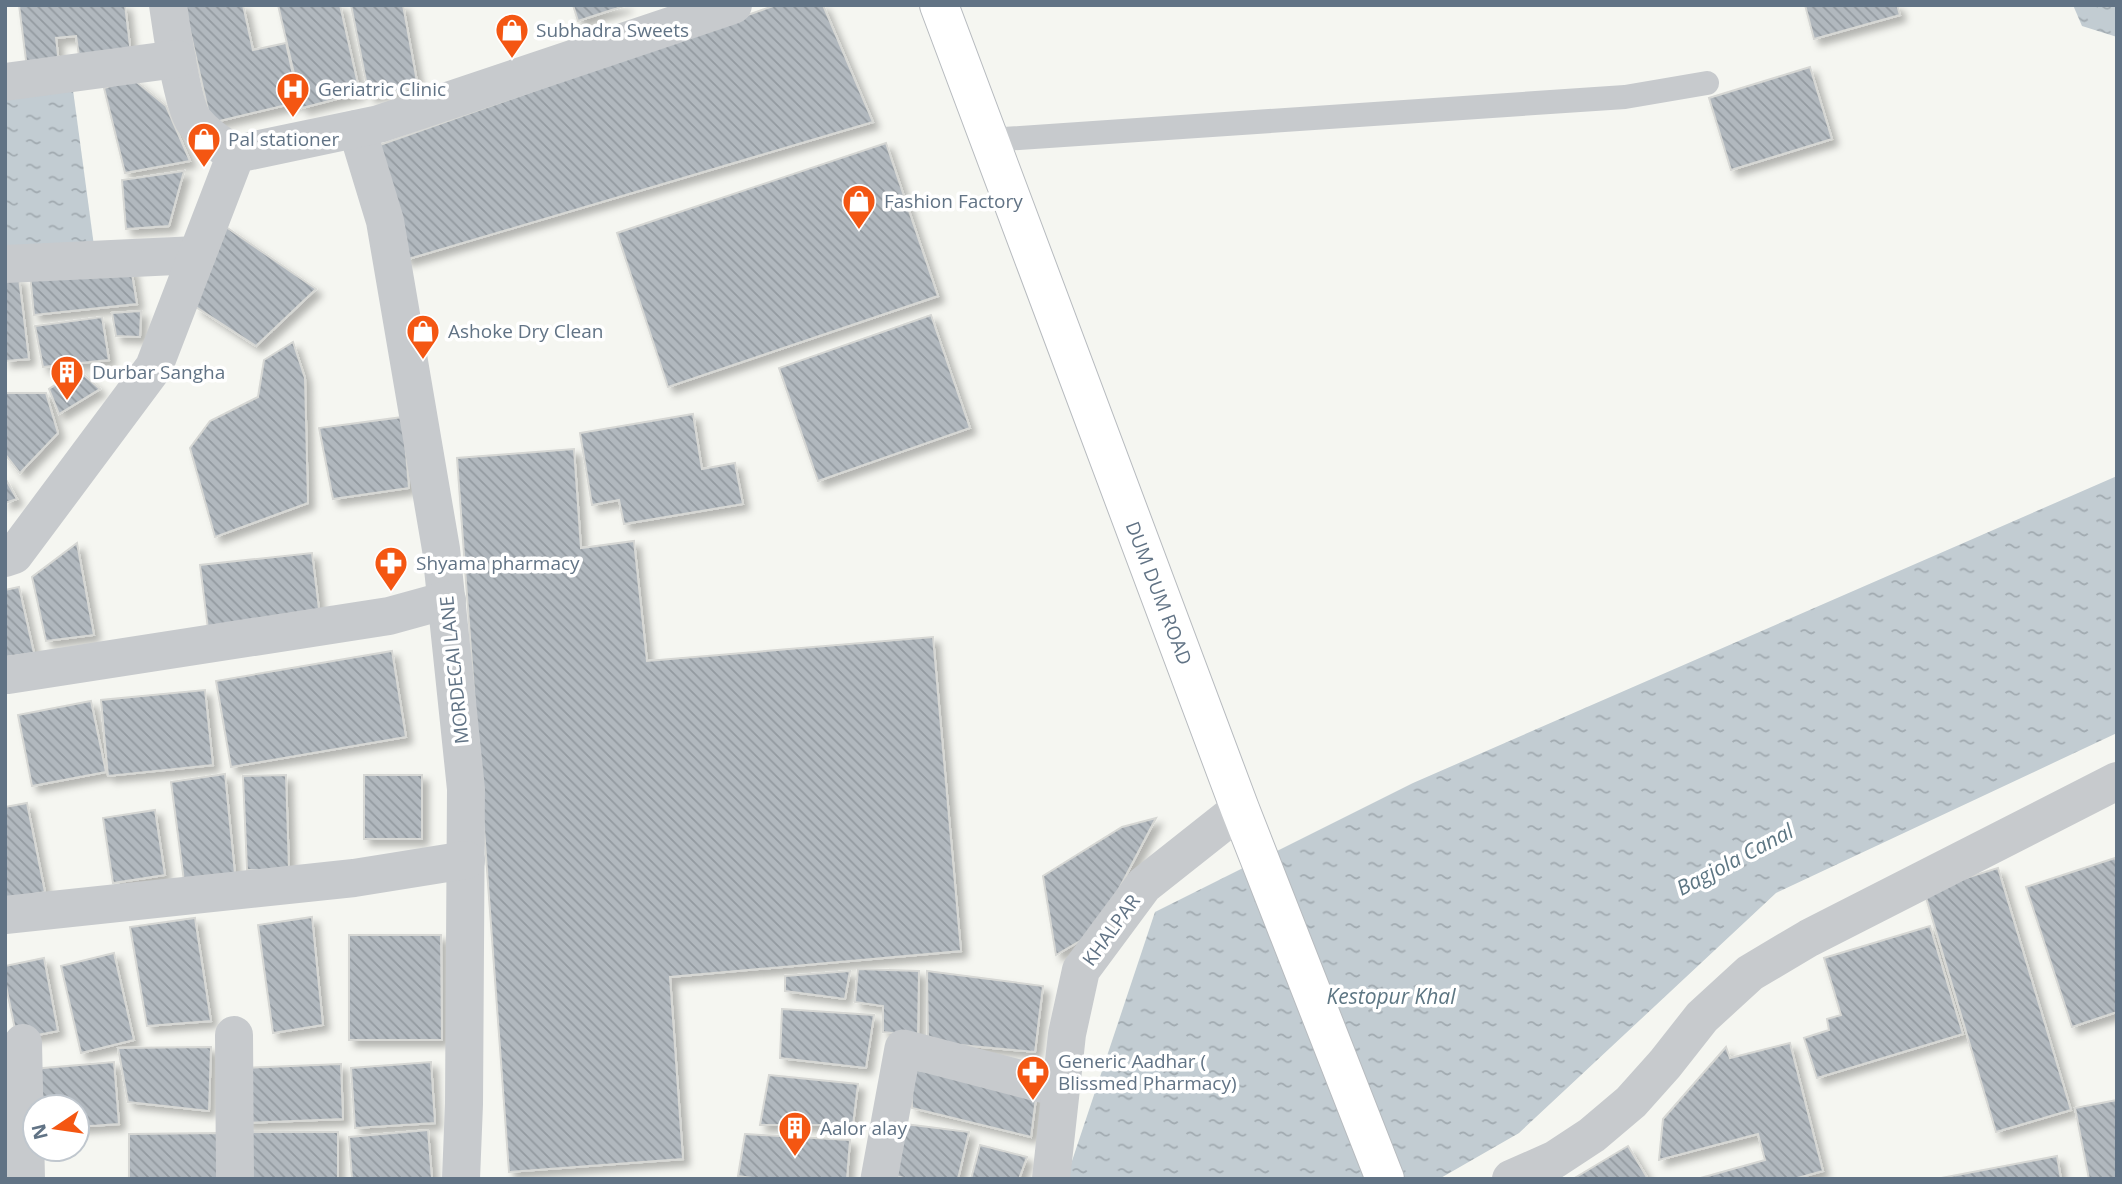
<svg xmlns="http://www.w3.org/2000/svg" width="2122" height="1184" font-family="'Open Sans',sans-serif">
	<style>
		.water { fill: url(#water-ripples) }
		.building { fill: url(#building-back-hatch); stroke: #d6d7d4; stroke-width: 2; filter: url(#shadow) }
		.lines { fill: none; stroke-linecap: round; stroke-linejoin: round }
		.primary-casing { stroke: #b7bbbf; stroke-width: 40 }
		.service { stroke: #c7cacd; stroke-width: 24 }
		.pedestrian { stroke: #c7cacd; stroke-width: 37 }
		.minor { stroke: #c7cacd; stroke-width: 38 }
		.primary { stroke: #fff; stroke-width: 38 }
		.labels { text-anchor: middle; stroke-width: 7; stroke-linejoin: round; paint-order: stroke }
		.poi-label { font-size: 19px; fill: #617385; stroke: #fff; text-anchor: start }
		.street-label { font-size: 19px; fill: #617385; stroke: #fff }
		.water-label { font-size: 21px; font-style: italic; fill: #5d7683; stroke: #fff }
	</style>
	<defs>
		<pattern id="water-ripples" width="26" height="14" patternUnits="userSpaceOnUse" patternTransform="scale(1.75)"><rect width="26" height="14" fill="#c2ccd2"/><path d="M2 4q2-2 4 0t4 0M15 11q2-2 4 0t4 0" fill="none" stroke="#a1aab0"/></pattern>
		<pattern id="building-back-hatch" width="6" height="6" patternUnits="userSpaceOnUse" patternTransform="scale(1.75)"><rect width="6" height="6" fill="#b1b8be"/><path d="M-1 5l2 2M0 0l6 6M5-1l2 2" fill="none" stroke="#939aa0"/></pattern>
		<filter id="shadow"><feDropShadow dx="6" dy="6" stdDeviation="3.5" flood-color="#0004"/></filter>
	</defs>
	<rect width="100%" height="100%" fill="#f5f6f1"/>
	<g class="water">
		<polygon points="2073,5 2117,5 2117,37 2082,26"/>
		<polygon points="73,90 94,246 5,249 5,99"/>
		<polygon points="2117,476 2117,733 1776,893 1519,1133 1439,1179 1066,1179 1155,912 1413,783"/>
	</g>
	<g class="building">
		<polygon points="19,5 125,5 132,62 81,69 76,36 56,38 60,72 28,76"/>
		<polygon points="184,5 243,5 253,50 286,43 299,102 211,123"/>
		<polygon points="278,5 340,5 360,93 302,108"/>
		<polygon points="351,5 403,5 418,87 369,96"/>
		<polygon points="573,5 627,5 578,21"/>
		<polygon points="776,5 823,5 873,122 405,260 377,146"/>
		<polygon points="1805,5 1897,5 1900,15 1814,39"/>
		<polygon points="1810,67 1832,139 1731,170 1709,98"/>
		<polygon points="133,79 166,106 190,161 125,173 104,88"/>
		<polygon points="886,143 938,296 668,387 617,233"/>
		<polygon points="184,171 169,226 126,229 122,180"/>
		<polygon points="226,227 316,289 256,346 196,307"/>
		<polygon points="131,268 137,304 34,315 30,274"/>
		<polygon points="19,278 29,359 5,361 5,280"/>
		<polygon points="141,311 140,337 116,336 112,313"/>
		<polygon points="931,315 970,428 818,481 779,368"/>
		<polygon points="102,317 109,360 43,367 35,326"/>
		<polygon points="293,342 305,378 308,503 215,537 190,448 210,421 258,397 264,360"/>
		<polygon points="78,370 100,389 59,414 49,389"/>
		<polygon points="5,393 46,393 58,433 20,473 5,454"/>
		<polygon points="693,414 702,469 735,463 743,504 624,524 619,500 592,505 580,433"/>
		<polygon points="403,417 409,488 333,499 319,428"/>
		<polygon points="574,449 581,548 634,541 647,661 933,637 961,951 670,977 683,1159 509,1172 457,458"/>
		<polygon points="5,478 17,499 5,503"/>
		<polygon points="77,543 94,635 46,641 32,577"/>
		<polygon points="312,553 321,625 209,637 200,565"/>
		<polygon points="19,587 34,653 5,657 5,590"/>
		<polygon points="392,651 406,737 231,767 216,681"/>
		<polygon points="205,690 213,765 108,776 101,700"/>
		<polygon points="91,701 106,772 32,786 18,715"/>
		<polygon points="225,774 235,874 184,881 171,782"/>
		<polygon points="286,775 289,870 247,870 243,776"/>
		<rect x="364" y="775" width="58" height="64"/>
		<polygon points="27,803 45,892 5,899 5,807"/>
		<polygon points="155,810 165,875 113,883 103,818"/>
		<polygon points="1156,818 1097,931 1056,955 1043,876 1122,827"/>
		<polygon points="2115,858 2117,864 2117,1012 2072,1027 2026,887"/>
		<polygon points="1998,868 2071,1110 1996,1132 1924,891"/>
		<polygon points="312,917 323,1025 273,1033 258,925"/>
		<polygon points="195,918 211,1021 147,1026 130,927"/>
		<polygon points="1930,926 1963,1034 1817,1078 1804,1038 1829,1030 1827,1019 1841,1015 1824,958"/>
		<polygon points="349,935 441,935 442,1040 349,1040"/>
		<polygon points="114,953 134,1040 81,1053 61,966"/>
		<polygon points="44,958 58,1031 17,1039 5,981 5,966"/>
		<polygon points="858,969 919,971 918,1036 883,1032 883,1006 855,1002"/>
		<polygon points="850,971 845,999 785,991 785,976"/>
		<polygon points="927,971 1043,986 1035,1052 928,1042"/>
		<polygon points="782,1009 874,1015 866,1068 780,1058"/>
		<polygon points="1790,1043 1823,1171 1794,1179 1697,1179 1765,1160 1758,1134 1659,1160 1663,1119 1726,1047 1730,1058"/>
		<polygon points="211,1047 209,1111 128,1102 118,1048"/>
		<polygon points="114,1062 119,1124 77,1127 77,1107 35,1107 32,1069"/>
		<polygon points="431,1062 435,1123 355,1128 351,1068"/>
		<polygon points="341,1064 343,1119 244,1123 242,1068"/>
		<polygon points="911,1069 1037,1090 1031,1137 912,1108"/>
		<polygon points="769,1075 858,1084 853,1125 760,1125"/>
		<polygon points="2117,1100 2117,1179 2089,1179 2075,1108"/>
		<polygon points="905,1124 969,1132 958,1179 908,1179 896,1176"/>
		<polygon points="428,1130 432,1179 352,1179 349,1137"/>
		<polygon points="242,1132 338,1132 338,1179 241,1179"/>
		<polygon points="222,1133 223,1179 129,1179 129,1134"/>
		<polygon points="745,1134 850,1140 847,1179 759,1179 738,1176"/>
		<polygon points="980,1145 1027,1157 1019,1179 971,1179"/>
		<polygon points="1628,1146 1648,1179 1573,1179"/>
		<polygon points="2057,1156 2061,1179 1936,1179"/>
	</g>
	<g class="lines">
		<defs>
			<polyline id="primary" points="939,5 1240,809 1385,1179"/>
		</defs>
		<use href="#primary" class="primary-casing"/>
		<polyline class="service" points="989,140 1625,97 1707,83"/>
		<polyline class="pedestrian" points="879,1179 903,1048 1061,1089"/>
		<g class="minor">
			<path d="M168 5C171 27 183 107 194 121 206 136 220 145 236 154"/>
			<polyline points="5,82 177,59"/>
			<polyline points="357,129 385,221 441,549 466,789 464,1104 461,1179"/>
			<polyline points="5,264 197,255"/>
			<polyline points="5,558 14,555 154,367 236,154 379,124 733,5"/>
			<polyline points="8,675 389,616 447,600"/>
			<polyline points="5,915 354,878 466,860"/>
			<polyline points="234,1035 235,1179"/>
			<polyline points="23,1043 26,1179"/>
			<polyline points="1051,1179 1067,1034 1081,970 1144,885 1240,809"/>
			<polyline points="1511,1179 1554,1160 1592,1135 1631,1102 1665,1064 1702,1017 1750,973 1809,938 2117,781"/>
		</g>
		<use href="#primary" class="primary"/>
	</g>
	<defs>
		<symbol id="shop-pin" viewBox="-11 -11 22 30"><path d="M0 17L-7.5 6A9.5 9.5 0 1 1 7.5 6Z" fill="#f45612" stroke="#fff"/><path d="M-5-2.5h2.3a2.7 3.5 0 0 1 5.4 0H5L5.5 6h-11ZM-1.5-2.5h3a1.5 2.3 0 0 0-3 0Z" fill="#fff"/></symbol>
		<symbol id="hospital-pin" viewBox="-11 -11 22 30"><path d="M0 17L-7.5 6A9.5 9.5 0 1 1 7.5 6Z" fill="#f45612" stroke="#fff"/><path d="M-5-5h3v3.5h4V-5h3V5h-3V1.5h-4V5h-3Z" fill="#fff"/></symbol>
		<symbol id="building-pin" viewBox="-11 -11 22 30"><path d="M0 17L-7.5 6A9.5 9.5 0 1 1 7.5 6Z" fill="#f45612" stroke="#fff"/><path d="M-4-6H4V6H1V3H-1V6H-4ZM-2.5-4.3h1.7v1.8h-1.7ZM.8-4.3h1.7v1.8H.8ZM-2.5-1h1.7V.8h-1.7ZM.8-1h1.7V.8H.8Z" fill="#fff"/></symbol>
		<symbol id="pharmacy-pin" viewBox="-11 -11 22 30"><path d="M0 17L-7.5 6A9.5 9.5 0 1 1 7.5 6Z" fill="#f45612" stroke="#fff"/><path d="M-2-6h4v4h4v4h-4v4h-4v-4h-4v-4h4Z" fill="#fff"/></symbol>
	</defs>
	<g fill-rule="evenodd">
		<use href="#shop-pin" x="493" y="11" width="38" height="52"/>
		<use href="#hospital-pin" x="274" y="70" width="38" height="52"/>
		<use href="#shop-pin" x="185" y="120" width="38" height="52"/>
		<use href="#shop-pin" x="840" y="182" width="38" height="52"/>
		<use href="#shop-pin" x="404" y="312" width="38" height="52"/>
		<use href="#building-pin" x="48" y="353" width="38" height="52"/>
		<use href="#pharmacy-pin" x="372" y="544" width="38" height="52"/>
		<use href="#pharmacy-pin" x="1014" y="1053" width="38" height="52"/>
		<use href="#building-pin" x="776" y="1109" width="38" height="52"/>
	</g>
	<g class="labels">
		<g class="poi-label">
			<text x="536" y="37">Subhadra Sweets</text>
			<text x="318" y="96">Geriatric Clinic</text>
			<text x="228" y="146">Pal stationer</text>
			<text x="884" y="208">Fashion Factory</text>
			<text x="448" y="338">Ashoke Dry Clean</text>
			<text x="92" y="379">Durbar Sangha</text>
			<text x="416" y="570">Shyama pharmacy</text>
			<text x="1058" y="1068">Generic Aadhar (<tspan x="1058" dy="22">Blissmed Pharmacy)</tspan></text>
			<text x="820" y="1135">Aalor alay</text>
		</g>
		<g class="street-label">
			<text transform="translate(1159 593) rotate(69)" y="7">DUM DUM ROAD</text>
			<text transform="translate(454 670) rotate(-96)" y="7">MORDECAI LANE</text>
			<text transform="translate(1111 930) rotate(-54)" y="7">KHALPAR</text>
		</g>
		<g class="water-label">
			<text transform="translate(1735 860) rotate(-28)" y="7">Bagjola Canal</text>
			<text x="1391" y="1004">Kestopur Khal</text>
		</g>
	</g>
	<rect width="2122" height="1184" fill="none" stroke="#617385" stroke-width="14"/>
	<g transform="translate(56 1128) rotate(257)"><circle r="33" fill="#ffffff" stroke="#c0c7ce" stroke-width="2"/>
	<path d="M0-5L12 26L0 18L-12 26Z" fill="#f45612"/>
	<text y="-10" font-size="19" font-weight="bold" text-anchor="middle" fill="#617385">N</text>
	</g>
</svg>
